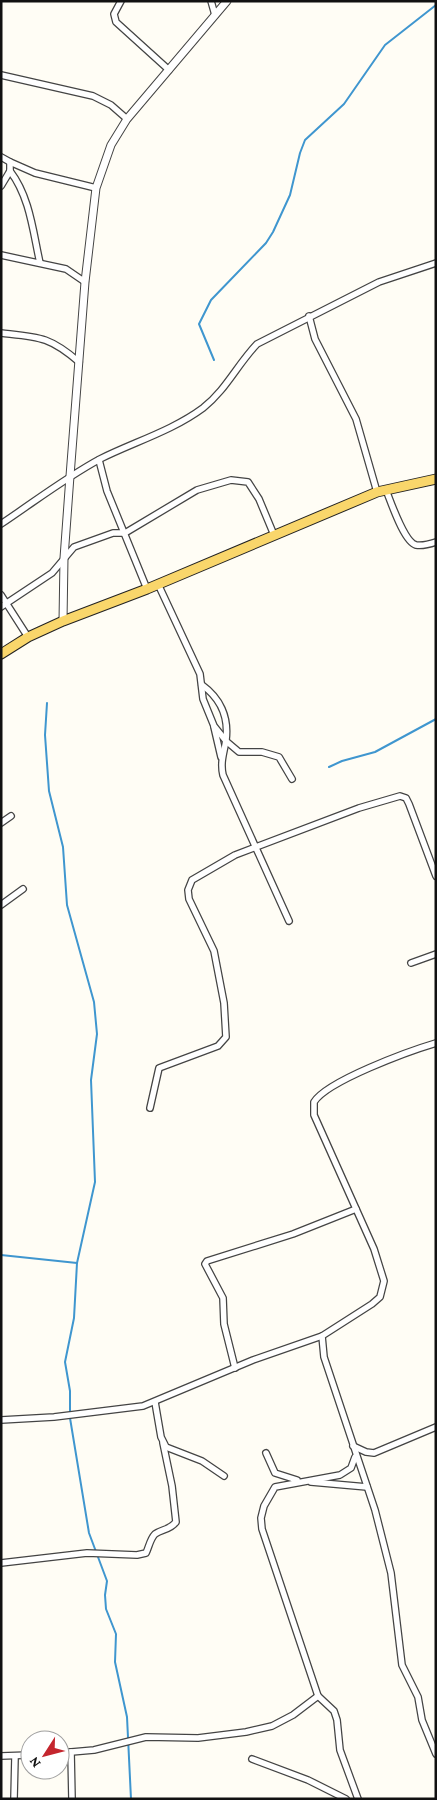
<svg xmlns="http://www.w3.org/2000/svg" width="437" height="1800" font-family="'Crimson Pro',serif">
	<style>
		.lines { fill: none; stroke-linecap: round; stroke-linejoin: round }
		.stream { stroke: #3f96cf; stroke-width: 2 }
		.minor-casing { stroke: #444; stroke-width: 8 }
		.tertiary-casing { stroke: #444; stroke-width: 9 }
		.primary-casing { stroke: #222; stroke-width: 11 }
		.minor { stroke: #fff; stroke-width: 5.5 }
		.tertiary { stroke: #fff; stroke-width: 7 }
		.primary { stroke: #f9d66b; stroke-width: 9 }
	</style>
	<rect width="100%" height="100%" fill="#fffdf5"/>
	<g class="lines">
		<g class="stream">
			<polyline points="214,360 199,324 211,300 266,243 273,232 290,195 300,153 305,140 344,104 385,45 436,5"/>
			<polyline points="47,703 45,735 49,791 63,847 67,905 94,1002 97,1034 91,1080 95,1182 77,1263 74,1318 65,1362 70,1391 70,1413"/>
			<polyline points="329,767 342,761 375,752 436,719"/>
			<polyline points="1,1255 77,1263"/>
			<polyline points="70,1418 89,1533 107,1581 105,1595 106,1609 116,1634 115,1662 127,1717 131,1799"/>
		</g>
		<defs>
			<g id="minor">
				<polyline points="121,1 114,14 116,22 169,70"/>
				<polyline points="211,1 215,15"/>
				<polyline points="1,75 93,96 111,105 127,119"/>
				<polyline points="1,157 10,162 10,171 1,186"/>
				<polyline points="10,162 35,173 96,188"/>
				<path d="M10 171C30 197 33 232 40 263"/>
				<polyline points="1,255 66,269 85,282"/>
				<polyline points="309,316 315,339 356,419 377,492"/>
				<path d="M1 333C38 337 49 336 79 362"/>
				<polyline points="99,460 107,491 147,589"/>
				<path d="M386 490C391 502 404 542 416 545 423 546 430 544 436 542"/>
				<path d="M1 524C34 502 65 478 100 459 134 442 172 431 203 408 226 390 237 365 257 344L379 282 436 263"/>
				<polyline points="158,584 200,674 203,699 214,726 226,741 239,752 262,752 279,757 292,779"/>
				<polyline points="1,595 28,637"/>
				<polyline points="1,607 52,573 74,547 113,533 125,533 197,490 231,480 248,482 259,499 274,535"/>
				<path d="M202 685C220 698 229 717 226 740 224 753 220 762 223 775L289 921"/>
				<polyline points="214,727 221,757"/>
				<polyline points="1,823 11,816"/>
				<polyline points="1,905 23,889"/>
				<polyline points="411,963 436,954"/>
				<path d="M436 1043C409 1051 327 1081 314 1102V1115L374 1249 384 1281 380 1297 372 1304 322 1336 324 1357 375 1510 391 1573 402 1665 418 1697 422 1720 436 1754"/>
				<polyline points="150,1108 159,1068 218,1046 226,1037 224,1003 214,951 189,899 188,890 192,880 235,855 359,808 400,796 406,798 409,804 436,876"/>
				<polyline points="235,1368 224,1324 223,1298 205,1264 207,1261 293,1234 356,1209"/>
				<polyline points="155,1402 161,1437 166,1447 202,1461 224,1476"/>
				<polyline points="1,1420 54,1417 143,1406 253,1360 322,1336"/>
				<polyline points="353,1446 366,1452 374,1453 436,1427"/>
				<polyline points="266,1453 275,1473 297,1480"/>
				<polyline points="355,1457 351,1468 340,1475 275,1487 264,1506 261,1518 262,1529 318,1696 334,1711 337,1720 340,1750 358,1799"/>
				<polyline points="311,1482 367,1487"/>
				<path d="M1 1563 87 1553 137 1555 146 1553C149 1547 150 1539 155 1534 162 1529 170 1530 176 1522L172 1486 163 1443"/>
				<polyline points="71,1752 72,1799"/>
				<polyline points="60,1753 94,1750 146,1737 198,1738 246,1732 272,1726 293,1715 318,1696"/>
				<polyline points="1,1756 30,1755"/>
				<polyline points="252,1759 308,1780 346,1799"/>
				<polyline points="14,1799 15,1757"/>
			</g>
			<polyline id="tertiary" points="63,621 64,558 70,476 85,282 96,188 111,145 127,119 227,1"/>
			<polyline id="primary" points="1,654 28,637 63,621 147,589 377,492 436,479"/>
		</defs>
		<use href="#minor" class="minor-casing"/>
		<use href="#tertiary" class="tertiary-casing"/>
		<use href="#primary" class="primary-casing"/>
		<use href="#minor" class="minor"/>
		<use href="#tertiary" class="tertiary"/>
		<use href="#primary" class="primary"/>
	</g>
	<rect width="437" height="1800" fill="none" stroke="#111111" stroke-width="5"/>
	<g transform="translate(45 1755) rotate(234)"><circle r="24" fill="#ffffff" stroke="#a0a0a0"/>
	<path d="M0-4L9 19L0 12L-9 19Z" fill="#c4262e"/>
	<text y="-8" font-size="14" font-weight="bold" text-anchor="middle" fill="#111111">N</text>
	</g>
</svg>
